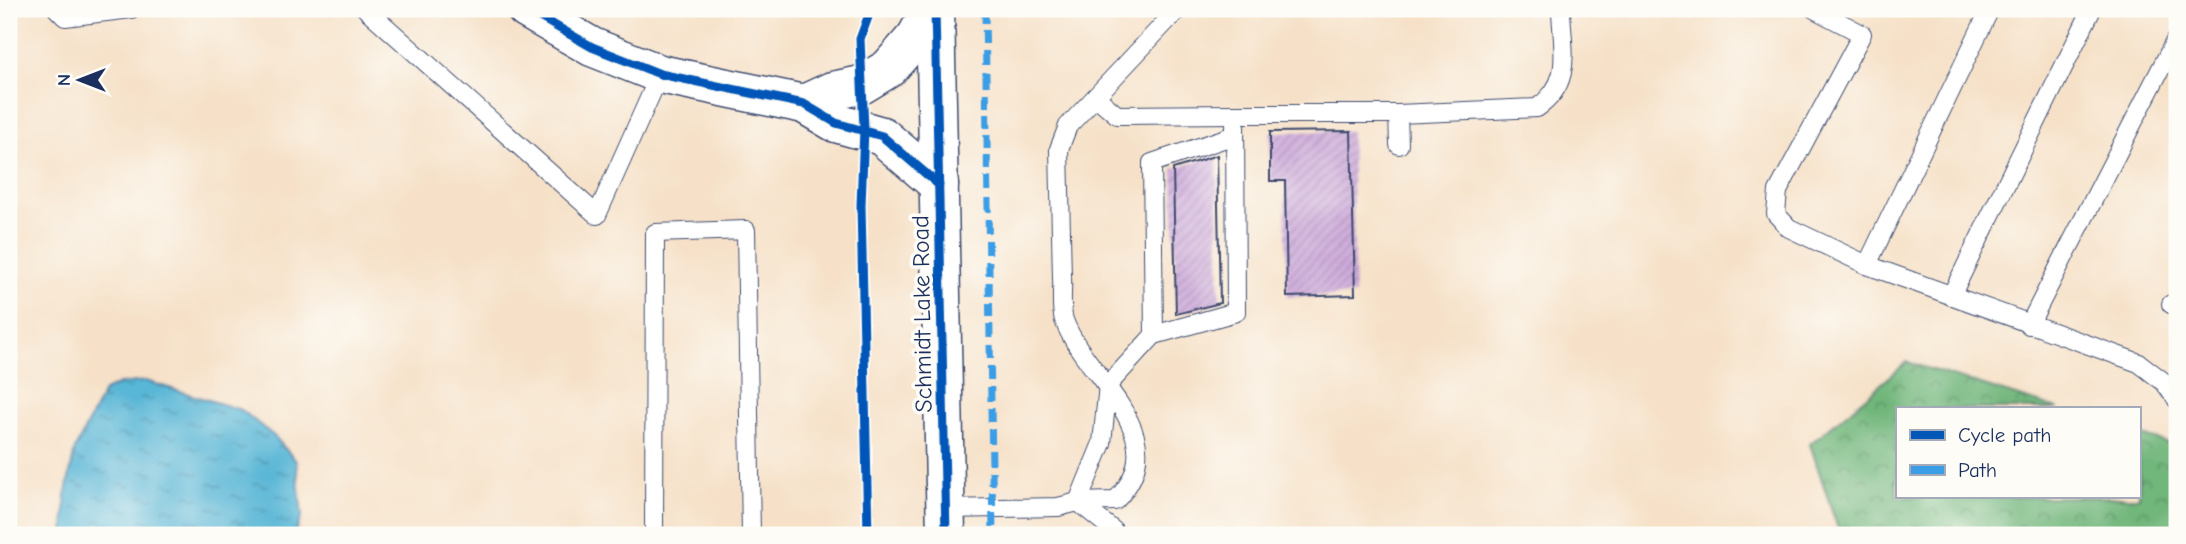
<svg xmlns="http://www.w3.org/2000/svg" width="2186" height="544" font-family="'Comic Neue',sans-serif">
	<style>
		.forest { fill: url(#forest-crowns); stroke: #46726c; stroke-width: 2 }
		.water { fill: url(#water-ripples); stroke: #3a729a; stroke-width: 2 }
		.building { fill: url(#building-hatch) }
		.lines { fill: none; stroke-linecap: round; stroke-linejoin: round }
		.service-casing { stroke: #3c4a6e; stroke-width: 20 }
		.tertiary-casing { stroke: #3c4a6e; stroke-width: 41 }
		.service { stroke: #fff; stroke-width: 18 }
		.tertiary { stroke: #fff; stroke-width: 38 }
		.quiet { stroke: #3b9de6; stroke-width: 7; stroke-dasharray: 14 7; stroke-linecap: butt }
		.cycleway-casing { stroke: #fdfcf7; stroke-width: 13 }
		.cycleway { stroke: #0057b8; stroke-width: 9 }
		.labels { text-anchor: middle; stroke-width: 7; stroke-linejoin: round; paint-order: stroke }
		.street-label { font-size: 24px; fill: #1b2f5e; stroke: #fdfcf7 }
	</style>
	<defs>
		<pattern id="forest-crowns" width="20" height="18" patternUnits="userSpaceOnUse" patternTransform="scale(1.75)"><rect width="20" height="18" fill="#71b67a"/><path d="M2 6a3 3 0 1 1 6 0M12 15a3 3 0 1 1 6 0" fill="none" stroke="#5c9467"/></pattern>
		<pattern id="water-ripples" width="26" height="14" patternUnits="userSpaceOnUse" patternTransform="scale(1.75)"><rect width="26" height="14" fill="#58b6d6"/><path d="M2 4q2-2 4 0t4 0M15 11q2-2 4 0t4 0" fill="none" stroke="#4894b1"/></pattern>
		<pattern id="building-hatch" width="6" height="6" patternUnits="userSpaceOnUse" patternTransform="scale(1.75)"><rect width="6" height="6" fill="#c9a2d7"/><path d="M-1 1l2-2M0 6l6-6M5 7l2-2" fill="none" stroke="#a284b2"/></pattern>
	</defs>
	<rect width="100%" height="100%" fill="#fdfcf7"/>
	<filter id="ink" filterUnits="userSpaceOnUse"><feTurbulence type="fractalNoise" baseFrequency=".0143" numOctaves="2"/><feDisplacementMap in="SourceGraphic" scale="14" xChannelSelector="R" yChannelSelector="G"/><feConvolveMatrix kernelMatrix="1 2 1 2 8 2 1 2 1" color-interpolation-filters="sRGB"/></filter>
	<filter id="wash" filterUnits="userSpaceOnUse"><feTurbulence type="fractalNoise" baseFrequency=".00686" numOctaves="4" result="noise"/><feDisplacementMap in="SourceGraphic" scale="28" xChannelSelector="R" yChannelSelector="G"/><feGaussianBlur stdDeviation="1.57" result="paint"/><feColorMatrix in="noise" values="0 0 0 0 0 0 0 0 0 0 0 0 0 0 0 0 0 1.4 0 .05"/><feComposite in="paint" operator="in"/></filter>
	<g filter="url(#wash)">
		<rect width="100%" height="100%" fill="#f6e1c8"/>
		<polygon class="forest" points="1907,362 2058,409 1897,409 1897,497 2139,497 2139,434 2177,446 2177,535 1840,535 1810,444"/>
		<polygon class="water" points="146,381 241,410 275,437 296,461 302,516 294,535 64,535 66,493 75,449 104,391 119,384"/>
		<g id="blocks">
			<g class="building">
				<polygon points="1351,131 1355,295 1287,297 1285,181 1270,181 1270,132"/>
				<polygon points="1217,155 1220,303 1176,314 1173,169"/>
			</g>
		</g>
	</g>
	<g filter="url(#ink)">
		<use href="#blocks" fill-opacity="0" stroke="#3c4a6e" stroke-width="2"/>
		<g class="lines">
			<defs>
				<g id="service">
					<polyline points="57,9 65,17 131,9"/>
					<polyline points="366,9 597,215 660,74"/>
					<polyline points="1814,9 1862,34 1778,191 1776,214 1789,228 1867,265 2139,363 2164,382 2177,400"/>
					<polyline points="1096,97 1117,115 1235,114"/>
					<polyline points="1398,114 1399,145"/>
					<polyline points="1867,265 1990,9"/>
					<polyline points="1951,296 2092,9"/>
					<polyline points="2171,304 2177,307"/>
					<polyline points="2029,325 2177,37"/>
					<polyline points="1154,335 1152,163 1235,135"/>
					<path d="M1078 502 1102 443 1108 385 1154 335 1236 312 1235 114H1398L1537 108C1574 82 1562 50 1561 9"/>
					<polyline points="1078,502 1113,530 1115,535"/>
					<path d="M945 509 1058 507 1078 502 1115 501C1180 435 1085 379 1064 320 1060 308 1063 290 1062 277 1061 234 1060 192 1059 149L1068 126 1178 9"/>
					<polyline points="654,535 655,233 746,230 751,535"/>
				</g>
				<g id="tertiary">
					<polyline points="526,9 592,47 660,74 804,104 836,123 882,136 939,185"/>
					<polyline points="935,9 946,535"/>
					<polyline points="804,104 832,91 861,85 889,68 916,37 932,9"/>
				</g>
			</defs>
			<use href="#service" class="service-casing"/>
			<use href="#tertiary" class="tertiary-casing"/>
			<use href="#service" class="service"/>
			<use href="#tertiary" class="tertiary"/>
			<polyline class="quiet" points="985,9 993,535"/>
			<defs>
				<g id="cycleway">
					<polyline points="526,9 592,47 660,74 804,104 836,123 882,136 939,185"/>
					<polyline points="935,9 946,535"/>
					<polyline points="868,535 861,205 864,129 860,39 871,9"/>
				</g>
			</defs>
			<use href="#cycleway" class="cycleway-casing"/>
			<use href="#cycleway" class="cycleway"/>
		</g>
	</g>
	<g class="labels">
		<g class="street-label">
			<text transform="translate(922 314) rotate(-91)" y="8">Schmidt Lake Road</text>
		</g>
	</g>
	<rect width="2186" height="544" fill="none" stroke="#fdfcf7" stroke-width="35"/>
	<rect x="1896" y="407" width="245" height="91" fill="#fdfcf7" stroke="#a3aaba" stroke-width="2"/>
	<rect x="1910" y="430" width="35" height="10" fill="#0057b8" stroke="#a3aaba" stroke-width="2"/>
	<text x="1958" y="442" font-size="21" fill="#1b2f5e">Cycle path</text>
	<rect x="1910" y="465" width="35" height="10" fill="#3b9de6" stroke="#a3aaba" stroke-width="2"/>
	<text x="1958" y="477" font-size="21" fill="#1b2f5e">Path</text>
	<g transform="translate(80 80) rotate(270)" stroke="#fdfcf7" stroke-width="5" paint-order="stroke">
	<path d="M0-5L12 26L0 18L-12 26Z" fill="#1b2f5e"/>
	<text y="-10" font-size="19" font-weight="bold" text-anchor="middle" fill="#1b2f5e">N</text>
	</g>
</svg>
